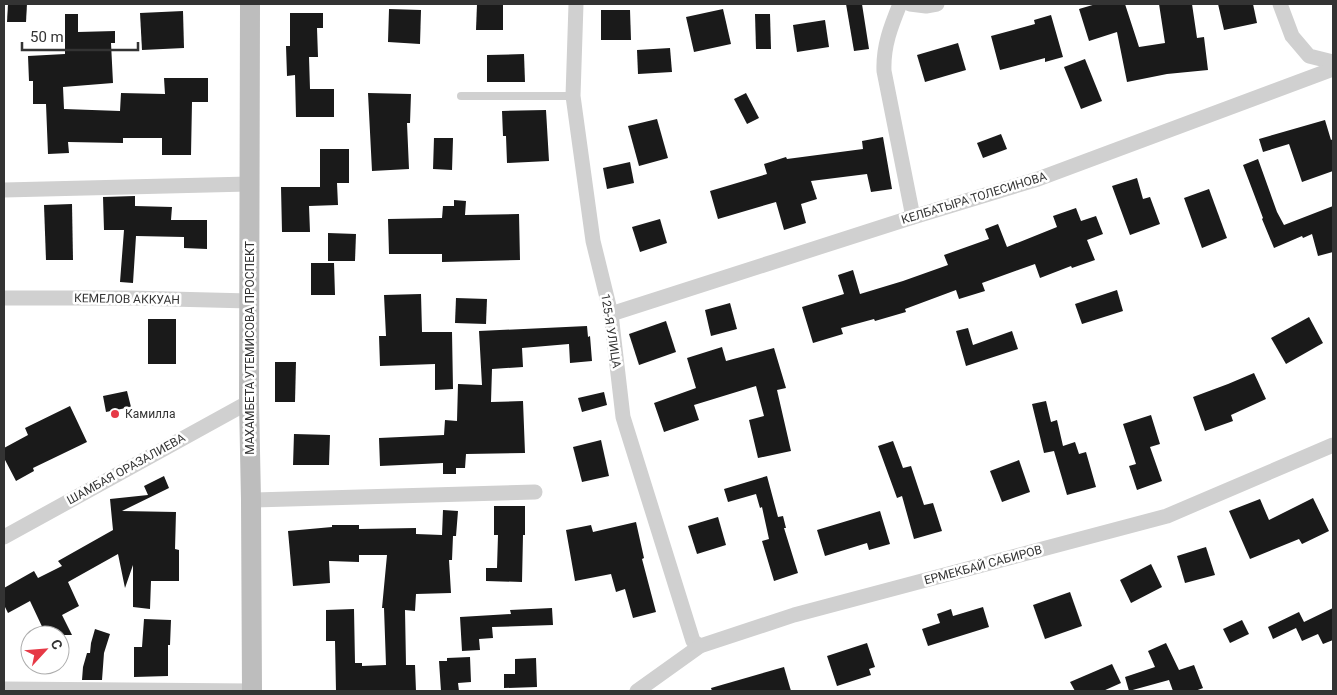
<svg xmlns="http://www.w3.org/2000/svg" width="1337" height="695" font-family="Roboto,sans-serif">
	<style>
		.building { fill: #1a1a1a }
		.lines { fill: none; stroke-linecap: round; stroke-linejoin: round }
		.lane { stroke: #d0d0d0; stroke-width: 8 }
		.street { stroke: #d0d0d0; stroke-width: 15 }
		.secondary { stroke: #bdbdbd; stroke-width: 20 }
		.poi-dot { fill: #e63946; stroke: #fff; stroke-width: 2 }
		.labels { text-anchor: middle; stroke-width: 5; stroke-linejoin: round; paint-order: stroke }
		.street-label { font-size: 12px; fill: #333; stroke: #fff }
		.poi-label { font-size: 12px; fill: #333; stroke: #fff; text-anchor: start }
	</style>
	<rect width="100%" height="100%" fill="#fff"/>
	<g class="building">
		<polygon points="8,4 27,4 26,22 7,22"/>
		<polygon points="477,4 503,4 503,30 476,30"/>
		<polygon points="846,4 862,4 869,49 854,51"/>
		<polygon points="1096,4 1125,4 1139,47 1165,43 1159,4 1192,4 1197,38 1204,37 1208,70 1167,74 1127,82 1117,32 1089,41 1079,9"/>
		<polygon points="1218,4 1253,4 1257,23 1224,30"/>
		<polygon points="389,9 421,10 420,44 388,42"/>
		<polygon points="723,9 731,44 694,52 686,17"/>
		<polygon points="601,10 630,10 631,40 601,40"/>
		<polygon points="183,11 184,48 142,50 140,13"/>
		<polygon points="290,13 323,13 323,28 317,28 318,57 309,57 310,89 334,89 334,117 296,117 295,75 287,76 286,46 290,46"/>
		<polygon points="65,14 78,14 78,32 115,31 115,43 111,43 113,83 63,87 64,109 120,111 121,93 165,94 164,78 208,78 208,102 192,102 191,155 162,155 162,138 123,138 123,143 68,142 69,153 48,154 46,104 33,104 33,81 29,81 28,56 65,54"/>
		<polygon points="755,14 770,14 771,49 756,49"/>
		<polygon points="1051,15 1063,57 1045,62 1045,58 1000,70 991,36 1035,24 1034,20"/>
		<polygon points="825,20 829,47 797,52 793,25"/>
		<polygon points="958,43 966,70 925,82 917,55"/>
		<polygon points="670,48 672,72 638,74 637,50"/>
		<polygon points="524,54 525,82 487,82 487,55"/>
		<polygon points="1085,59 1102,101 1081,109 1064,67"/>
		<polygon points="368,93 411,94 410,123 407,123 409,169 372,171"/>
		<polygon points="746,93 759,118 747,124 734,99"/>
		<polygon points="546,110 549,161 507,163 506,136 503,136 502,111"/>
		<polygon points="657,119 668,158 639,166 628,126"/>
		<polygon points="1325,120 1331,140 1333,139 1333,171 1302,182 1289,144 1263,152 1259,139"/>
		<polygon points="1001,134 1007,149 983,158 977,143"/>
		<polygon points="883,137 892,189 871,192 867,174 811,181 817,199 801,204 806,223 784,230 776,202 718,219 710,191 767,174 764,164 786,157 787,159 863,149 862,141"/>
		<polygon points="434,138 453,138 452,170 433,169"/>
		<polygon points="320,149 349,149 349,183 337,183 338,205 309,206 310,232 282,232 281,187 320,187"/>
		<polygon points="1258,159 1277,212 1284,225 1333,206 1333,252 1318,256 1312,234 1303,238 1302,236 1274,248 1262,219 1263,218 1243,165"/>
		<polygon points="630,162 634,183 607,189 603,168"/>
		<polygon points="1137,178 1143,199 1150,197 1160,224 1130,235 1112,186"/>
		<polygon points="1209,189 1227,238 1202,248 1184,198"/>
		<polygon points="135,196 135,206 172,207 171,220 207,220 207,249 184,248 184,237 136,236 133,283 120,282 124,230 104,230 103,197"/>
		<polygon points="454,200 466,201 465,215 519,214 520,260 442,262 442,254 389,254 388,219 442,218 443,206 454,206"/>
		<polygon points="72,204 73,260 46,260 44,205"/>
		<polygon points="1076,208 1081,221 1096,216 1103,234 1087,240 1095,260 1072,268 1071,266 1040,278 1035,264 982,283 985,291 959,299 956,290 905,309 906,312 875,321 874,319 841,328 843,334 813,343 802,307 844,294 838,275 853,270 860,294 903,281 948,265 944,255 989,239 985,229 998,224 1007,247 1057,227 1053,216"/>
		<polygon points="660,219 667,243 640,252 632,227"/>
		<polygon points="328,233 356,234 355,261 328,261"/>
		<polygon points="311,263 334,263 335,295 311,295"/>
		<polygon points="1117,290 1123,311 1082,324 1075,304"/>
		<polygon points="421,294 422,332 452,332 453,389 435,390 435,364 380,366 379,336 386,336 384,295"/>
		<polygon points="456,298 487,299 486,324 455,323"/>
		<polygon points="730,303 737,329 711,336 705,310"/>
		<polygon points="1309,317 1323,343 1286,364 1271,338"/>
		<rect x="148" y="319" width="28" height="45"/>
		<polygon points="666,321 676,352 639,365 629,334"/>
		<polygon points="587,326 588,337 590,336 592,361 570,363 569,344 522,348 523,367 492,369 491,402 523,401 525,453 466,454 465,468 456,468 456,474 443,474 443,463 380,466 379,438 444,435 445,420 457,421 458,384 482,385 479,331"/>
		<polygon points="968,328 973,345 1012,331 1018,349 966,366 956,331"/>
		<polygon points="722,347 726,361 774,348 786,388 777,390 791,451 758,458 749,420 764,416 756,386 694,405 699,420 664,432 654,403 696,388 687,358"/>
		<polygon points="275,362 296,362 295,402 275,402"/>
		<polygon points="1254,373 1266,399 1231,415 1233,421 1205,431 1193,397 1228,384"/>
		<polygon points="127,391 131,407 106,412 103,396"/>
		<polygon points="604,392 607,405 582,412 578,398"/>
		<polygon points="1046,401 1051,422 1057,420 1063,446 1075,442 1079,454 1086,452 1096,487 1067,495 1054,451 1044,453 1032,404"/>
		<polygon points="70,406 87,442 33,468 34,471 16,481 4,458 4,448 28,435 25,428"/>
		<polygon points="1151,415 1160,444 1150,447 1162,481 1137,490 1129,466 1136,464 1123,424"/>
		<polygon points="294,434 330,435 329,465 293,465"/>
		<polygon points="601,440 609,476 582,482 573,447"/>
		<polygon points="893,441 903,468 911,466 924,505 933,503 942,531 914,539 902,496 897,498 878,446"/>
		<polygon points="1019,460 1030,492 1002,502 990,471"/>
		<polygon points="164,476 169,488 122,511 176,512 175,549 179,550 179,581 151,581 150,609 133,607 133,565 125,588 118,554 68,582 79,606 62,615 72,635 46,635 30,601 8,613 4,605 4,588 34,571 38,578 62,566 58,561 113,530 110,499 148,495 144,486"/>
		<polygon points="767,476 778,517 783,516 786,528 784,528 798,573 774,581 762,541 769,539 762,507 760,508 756,494 728,502 724,489"/>
		<polygon points="1313,498 1329,531 1302,544 1299,539 1250,559 1229,511 1260,499 1269,520"/>
		<polygon points="494,506 525,506 525,535 523,535 522,582 486,581 486,568 497,568 498,535 494,535"/>
		<polygon points="443,510 458,511 456,536 453,536 452,560 449,560 451,593 416,594 415,611 405,610 406,665 415,665 416,691 336,691 335,641 326,641 326,610 354,609 355,663 362,663 362,666 386,665 384,608 382,608 387,555 359,555 359,562 329,561 330,583 293,586 288,531 332,527 332,525 359,525 359,529 416,528 416,534 442,535"/>
		<polygon points="880,511 890,544 869,550 867,543 825,556 817,530"/>
		<polygon points="718,517 726,545 697,554 688,526"/>
		<polygon points="636,522 644,558 642,559 656,612 633,618 625,589 616,592 611,574 575,581 566,530 591,525 593,532"/>
		<polygon points="1206,547 1215,575 1185,583 1177,556"/>
		<polygon points="1151,564 1162,587 1131,603 1120,580"/>
		<polygon points="1070,592 1082,626 1045,639 1033,605"/>
		<polygon points="983,607 989,627 928,646 922,629 940,623 937,614 951,609 953,616"/>
		<polygon points="552,608 553,625 492,627 493,638 479,639 480,650 462,651 460,617 511,614 510,610"/>
		<polygon points="1333,608 1333,640 1323,644 1318,634 1302,641 1296,628 1273,639 1268,627 1299,612 1304,622"/>
		<polygon points="144,619 171,620 170,645 168,645 168,676 134,677 134,647 142,647"/>
		<polygon points="1242,620 1249,634 1230,643 1223,629"/>
		<polygon points="95,629 110,634 104,653 102,680 82,680 83,667 87,653 90,653 91,643"/>
		<polygon points="867,643 875,667 869,669 871,675 837,686 827,656"/>
		<polygon points="1166,643 1179,670 1194,665 1203,688 1195,691 1173,691 1169,680 1129,691 1125,677 1155,667 1148,651"/>
		<polygon points="470,657 471,682 458,683 459,691 441,691 439,661 447,661 447,658"/>
		<polygon points="536,658 537,687 504,688 504,674 515,674 515,659"/>
		<polygon points="1112,664 1121,683 1103,691 1075,691 1070,682"/>
		<polygon points="784,667 791,691 712,691 711,688"/>
	</g>
	<g class="lines">
		<polyline class="lane" points="461,96 573,96"/>
		<g class="street">
			<polyline points="576,4 573,96 593,241 611,314 623,417 693,641 700,646"/>
			<path d="M900 4C891 26 883 46 884 71L913 217"/>
			<polyline points="910,4 926,6 937,4"/>
			<polyline points="1280,4 1292,36 1309,56 1333,62"/>
			<polyline points="4,190 249,184"/>
			<polyline points="4,298 130,298 250,301"/>
			<polyline points="611,314 913,217 1038,179 1333,69"/>
			<polyline points="251,500 535,492"/>
			<polyline points="4,537 249,402"/>
			<polyline points="4,689 252,691"/>
			<polyline points="637,691 700,646 794,615 1167,516 1333,445"/>
		</g>
		<polyline class="secondary" points="250,4 249,402 251,500 252,691"/>
	</g>
	<circle class="poi-dot" cx="115" cy="414" r="5"/>
	<g class="labels">
		<g class="street-label">
			<text transform="translate(974 198) rotate(-17)" y="4">КЕЛБАТЫРА ТОЛЕСИНОВА</text>
			<text transform="translate(127 299) rotate(1)" y="4">КЕМЕЛОВ АККУАН</text>
			<text transform="translate(611 331) rotate(81)" y="4">125-Я УЛИЦА</text>
			<text transform="translate(250 348) rotate(-90)" y="4">МАХАМБЕТА УТЕМИСОВА ПРОСПЕКТ</text>
			<text transform="translate(126 469) rotate(-29)" y="4">ШАМБАЯ ОРАЗАЛИЕВА</text>
			<text transform="translate(983 565) rotate(-15)" y="4">ЕРМЕКБАЙ САБИРОВ</text>
		</g>
		<g class="poi-label">
			<text x="125" y="418">Камилла</text>
		</g>
	</g>
	<rect width="1337" height="695" fill="none" stroke="#333333" stroke-width="10"/>
	<g transform="translate(45 650) rotate(64)"><circle r="24" fill="#ffffff" stroke="#adadad"/>
	<path d="M0-4L9 19L0 12L-9 19Z" fill="#e63946"/>
	<text y="-8" font-size="14" font-weight="bold" text-anchor="middle" fill="#333333">С</text>
	</g>
	<path d="M22 42v8h116v-8" fill="none" stroke="#333333" stroke-width="2.5"/>
	<text x="30" y="42" font-size="15" fill="#333333" stroke="#ffffff" stroke-width="4" paint-order="stroke">50 m</text>
</svg>
